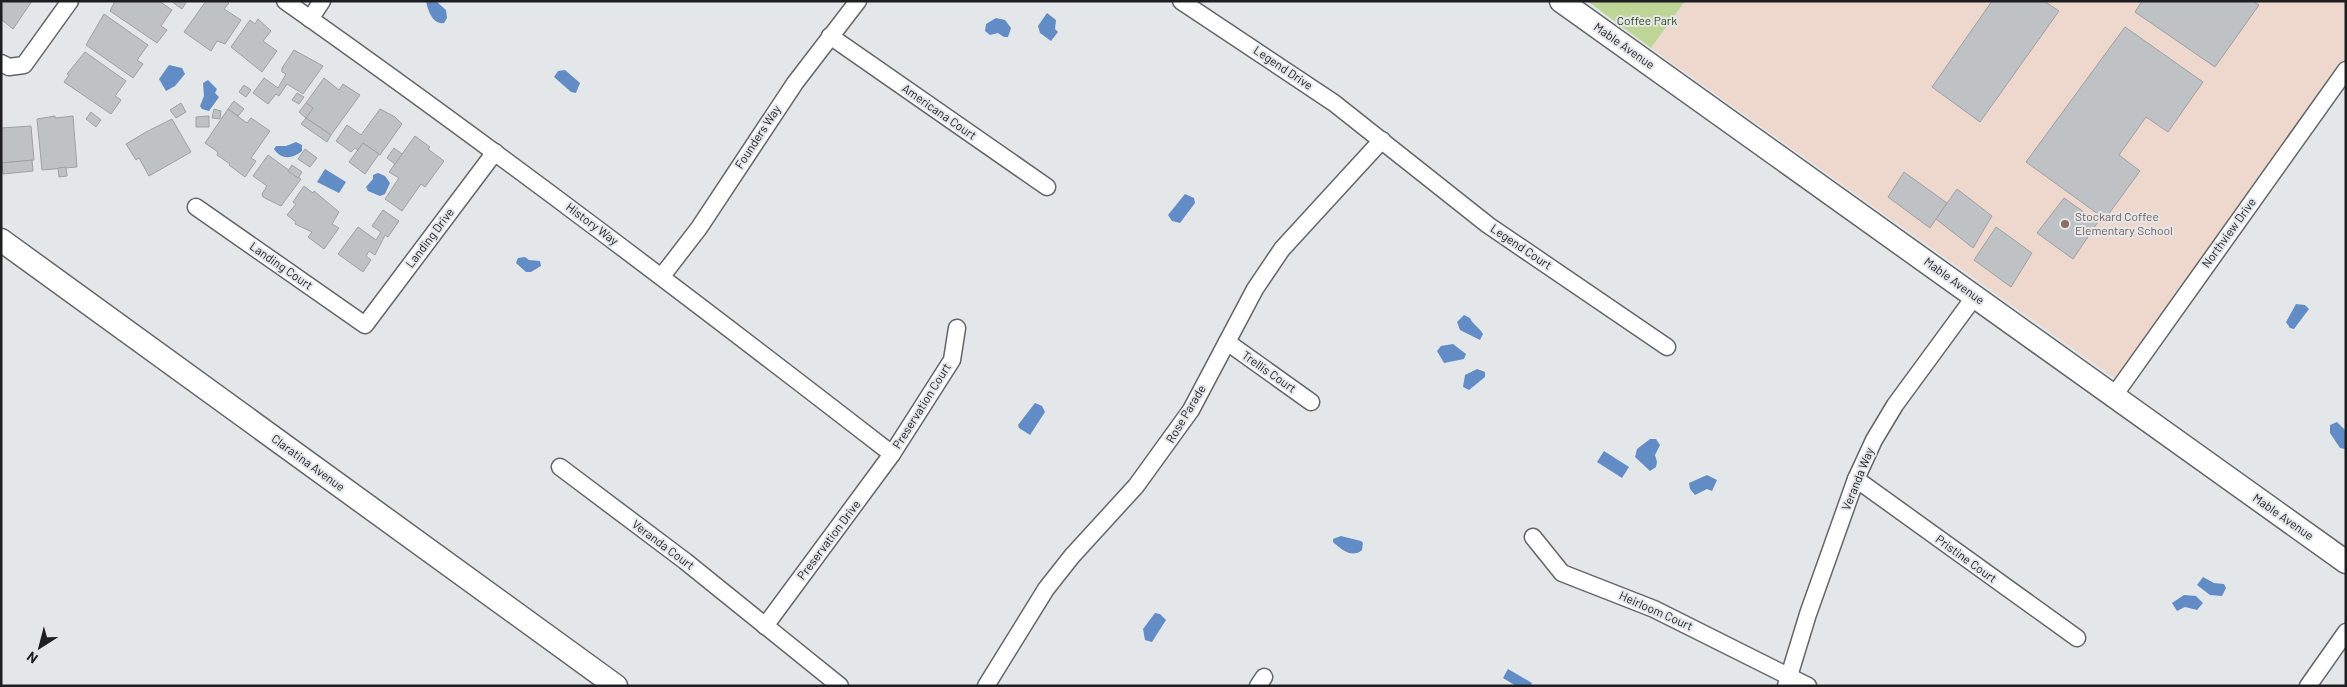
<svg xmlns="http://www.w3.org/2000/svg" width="2347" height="687" font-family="Barlow,sans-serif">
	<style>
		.education { fill: #eed7cc }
		.green { fill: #bdd696 }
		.water { fill: #628cc5 }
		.building { fill: #bfc2c5; stroke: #9ea0a4 }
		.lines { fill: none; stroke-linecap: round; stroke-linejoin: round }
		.street-casing { stroke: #636568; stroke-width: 19 }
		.secondary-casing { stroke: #636568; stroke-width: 25 }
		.street { stroke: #fff; stroke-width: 16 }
		.secondary { stroke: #fff; stroke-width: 22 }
		.education-dot { fill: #8d6e63; stroke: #e4e7ea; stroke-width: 2 }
		.labels { text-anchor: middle; stroke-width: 4; stroke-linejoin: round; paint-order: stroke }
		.park-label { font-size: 12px; fill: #344411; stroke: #e4e7ea }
		.street-label { font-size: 12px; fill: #1d1e20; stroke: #e4e7ea }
		.education-label { font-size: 12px; fill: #785e54; stroke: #e4e7ea; text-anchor: start }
	</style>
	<rect width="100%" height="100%" fill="#e4e7ea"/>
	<polygon class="education" points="1685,1 2346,1 2346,65 2120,382 1651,48"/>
	<polygon class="green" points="1587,1 1685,1 1651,48"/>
	<g class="water">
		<path d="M436 1 446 10 447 18 444 23C433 25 428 11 426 1Z"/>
		<polygon points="1047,13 1056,20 1055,29 1058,32 1051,41 1040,33 1038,26"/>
		<polygon points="996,18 1005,20 1011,28 1008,37 1004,37 998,33 990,35 985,31 986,24"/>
		<polygon points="169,65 182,68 185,74 175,86 166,91 159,79"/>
		<polygon points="565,70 580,83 576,93 571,92 554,77 558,71"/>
		<polygon points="208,80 217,89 215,93 219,97 209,111 202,109 200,106 204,96 203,83"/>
		<path d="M296 142 302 145V151C293 159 281 160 274 149L276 146H286Z"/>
		<polygon points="325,169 346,182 339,193 317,182"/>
		<polygon points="378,173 385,176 390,183 385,194 380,196 368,191 366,187 373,179 373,175"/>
		<polygon points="1185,194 1194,198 1195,203 1180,223 1172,221 1168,215"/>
		<polygon points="525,257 529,260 540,261 541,266 531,272 526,272 516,263 518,258"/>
		<polygon points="2296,304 2305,305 2309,309 2294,329 2290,328 2286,322"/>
		<path d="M1464 315 1470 318C1473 325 1479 327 1483 334L1480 340 1460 330 1457 322Z"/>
		<polygon points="1453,344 1466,354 1464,359 1444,363 1437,351 1441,346"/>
		<polygon points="1477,369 1485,372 1485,377 1469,390 1463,387 1465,375"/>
		<polygon points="1035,403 1042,406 1045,412 1030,435 1019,428 1018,425"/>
		<polygon points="2337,422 2346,431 2345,449 2340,448 2330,433 2330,425"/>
		<polygon points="1650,439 1656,439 1660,445 1655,455 1657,462 1656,467 1650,471 1635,457 1637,449"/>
		<polygon points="1604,451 1629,467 1622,478 1597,462"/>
		<polygon points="1707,475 1717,480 1712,491 1707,489 1695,495 1690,489 1689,483"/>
		<path d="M1341 536 1361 541 1363 543 1362 550C1352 559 1341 549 1333 542V539Z"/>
		<polygon points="2203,577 2214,583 2224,584 2226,588 2222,596 2210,595 2197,585"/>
		<polygon points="2184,595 2196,596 2203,603 2197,610 2185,607 2177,611 2172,603"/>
		<polygon points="1155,613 1160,614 1166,620 1152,642 1145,640 1143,629"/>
		<polygon points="1508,669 1532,683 1530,686 1516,686 1503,678"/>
	</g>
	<g class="building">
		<polygon points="1,1 32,1 13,29 2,20"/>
		<polygon points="115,1 159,1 172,10 161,26 167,30 157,43 110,11"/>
		<polygon points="171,1 187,1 182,9"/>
		<polygon points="206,1 226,1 229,3 224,9 241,20 225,44 217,41 211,51 184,32"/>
		<polygon points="1992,1 2044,1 2059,11 1980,122 1932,87"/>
		<polygon points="2142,1 2253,1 2259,5 2215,67 2135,12"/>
		<polygon points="104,14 148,45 137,60 143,64 133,78 86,45"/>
		<polygon points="258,19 271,31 263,41 277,51 262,72 231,47 250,20 255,24"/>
		<polygon points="2125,27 2203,82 2168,132 2146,117 2119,155 2140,171 2105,219 2026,162"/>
		<polygon points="294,50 323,66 303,94 287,84 279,96 276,94 268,104 253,93 264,78 278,88 286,74 282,72 282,68"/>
		<polygon points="85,52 126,81 115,96 121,100 111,114 64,82 69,75 67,74"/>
		<polygon points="324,78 339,90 343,84 360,95 331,135 306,118 313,108 306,103"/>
		<polygon points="244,85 251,90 246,97 239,92"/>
		<polygon points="297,93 304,97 299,104 292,100"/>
		<polygon points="234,101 244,109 238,116 228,109"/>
		<polygon points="181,103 186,112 176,118 170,110"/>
		<polygon points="306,103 313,108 306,118 299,112"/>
		<polygon points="214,109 221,111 220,119 212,118"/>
		<polygon points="228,109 247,123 251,118 270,131 251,158 256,161 245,177 229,165 230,164 217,155 218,152 205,143"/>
		<polygon points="380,109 395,117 402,124 380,155 363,143 358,150 355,148 351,152 336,141 347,125 361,135"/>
		<polygon points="91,112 101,120 96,127 86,119"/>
		<polygon points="55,116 55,118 73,116 77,167 42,170 37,119"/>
		<polygon points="209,116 209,127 196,127 196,117"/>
		<polygon points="306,118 331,135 327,142 301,124"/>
		<polygon points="172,119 191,152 149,176 139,158 136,160 126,144 146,132"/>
		<polygon points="31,126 34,160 1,163 1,128"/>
		<polygon points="415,136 430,147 428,149 444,161 425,187 421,184 402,211 385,199 399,178 389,172"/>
		<polygon points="363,143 379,154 365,174 349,162"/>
		<polygon points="394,148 402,154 395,164 387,158"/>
		<polygon points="305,149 317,158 310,167 298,159"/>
		<polygon points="268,155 301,179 281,206 263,197 262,194 267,186 253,176"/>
		<polygon points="32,160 33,171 3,174 2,163"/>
		<polygon points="292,165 302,172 298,178 288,171"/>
		<polygon points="66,167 67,176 59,177 58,168"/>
		<polygon points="1904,172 1947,203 1930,228 1888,197"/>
		<polygon points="304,186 313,193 314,191 339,212 332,224 339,228 324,249 308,237 312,232 295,224 296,222 287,215 296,204 293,202"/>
		<polygon points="1957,189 1992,216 1973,248 1936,219"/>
		<polygon points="2064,198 2098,222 2073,259 2037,233"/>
		<polygon points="383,210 399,221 388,237 385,235 375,255 369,251 366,256 371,260 363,272 338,254 358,227 376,240 381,232 372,226"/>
		<polygon points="1996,227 2032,253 2011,287 1974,260"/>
	</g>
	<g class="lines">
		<defs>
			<g id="street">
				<path d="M285 1C492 147 693 300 892 454"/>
				<polyline points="1181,1 1334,103 1488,225 1667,347"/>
				<polyline points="310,19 322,1"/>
				<polyline points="830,36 1047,187"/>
				<polyline points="1,63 9,67 24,65 70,1"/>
				<polyline points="196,207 365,325 495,152"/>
				<polyline points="662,276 699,228 795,83 858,1"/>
				<polyline points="1227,342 1311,402"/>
				<polyline points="2113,397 2346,70"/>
				<polyline points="560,467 685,561 840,686"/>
				<polyline points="1856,479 2077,638"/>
				<polyline points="1533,537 1562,573 1654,609 1808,686"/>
				<polyline points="765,626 892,454 952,360 957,328"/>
				<polyline points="986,686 1046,589 1072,556 1136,486 1191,410 1255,289 1282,249 1382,140"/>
				<polyline points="1258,686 1264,677"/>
				<polyline points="1786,686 1808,614 1856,479 1874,440 1895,405 1975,296"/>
				<polyline points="2308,686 2346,632"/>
			</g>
			<g id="secondary">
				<polyline points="1561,1 2346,562"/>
				<polyline points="1,240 616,686"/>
			</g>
		</defs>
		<use href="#street" class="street-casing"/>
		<use href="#secondary" class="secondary-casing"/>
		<use href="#street" class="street"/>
		<use href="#secondary" class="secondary"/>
	</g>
	<circle class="education-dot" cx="2065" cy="224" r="5"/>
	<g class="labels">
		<g class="park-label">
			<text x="1647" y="25">Coffee Park</text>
		</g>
		<g class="street-label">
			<text transform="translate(1624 46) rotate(35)" y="4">Mable Avenue</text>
			<text transform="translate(1283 68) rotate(34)" y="4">Legend Drive</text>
			<text transform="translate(939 112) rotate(35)" y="4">Americana Court</text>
			<text transform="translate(758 137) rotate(-57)" y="4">Founders Way</text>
			<text transform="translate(592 224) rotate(37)" y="4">History Way</text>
			<text transform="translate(2229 233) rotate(-54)" y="4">Northview Drive</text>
			<text transform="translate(430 238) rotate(-53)" y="4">Landing Drive</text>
			<text transform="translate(1521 247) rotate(34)" y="4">Legend Court</text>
			<text transform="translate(281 266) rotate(35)" y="4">Landing Court</text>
			<text transform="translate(1954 281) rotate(36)" y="4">Mable Avenue</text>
			<text transform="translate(1269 372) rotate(35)" y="4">Trellis Court</text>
			<text transform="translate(922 406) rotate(-58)" y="4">Preservation Court</text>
			<text transform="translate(1186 414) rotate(-59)" y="4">Rose Parade</text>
			<text transform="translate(308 463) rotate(36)" y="4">Claratina Avenue</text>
			<text transform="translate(1858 479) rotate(-68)" y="4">Veranda Way</text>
			<text transform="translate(2283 517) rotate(35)" y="4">Mable Avenue</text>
			<text transform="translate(829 540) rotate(-53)" y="4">Preservation Drive</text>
			<text transform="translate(663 545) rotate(37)" y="4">Veranda Court</text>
			<text transform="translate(1966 559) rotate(36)" y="4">Pristine Court</text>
			<text transform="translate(1656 611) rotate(24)" y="4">Heirloom Court</text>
		</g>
		<g class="education-label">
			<text x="2075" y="221">Stockard Coffee<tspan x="2075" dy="14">Elementary School</tspan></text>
		</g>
	</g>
	<rect width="2347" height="687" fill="none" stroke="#1d1e20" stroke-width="5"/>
	<g transform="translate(40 647) rotate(216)" stroke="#e4e7ea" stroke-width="4" paint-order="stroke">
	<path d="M0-4L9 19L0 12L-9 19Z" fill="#1d1e20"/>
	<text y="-8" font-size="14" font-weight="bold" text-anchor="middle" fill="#1d1e20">N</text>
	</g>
</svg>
